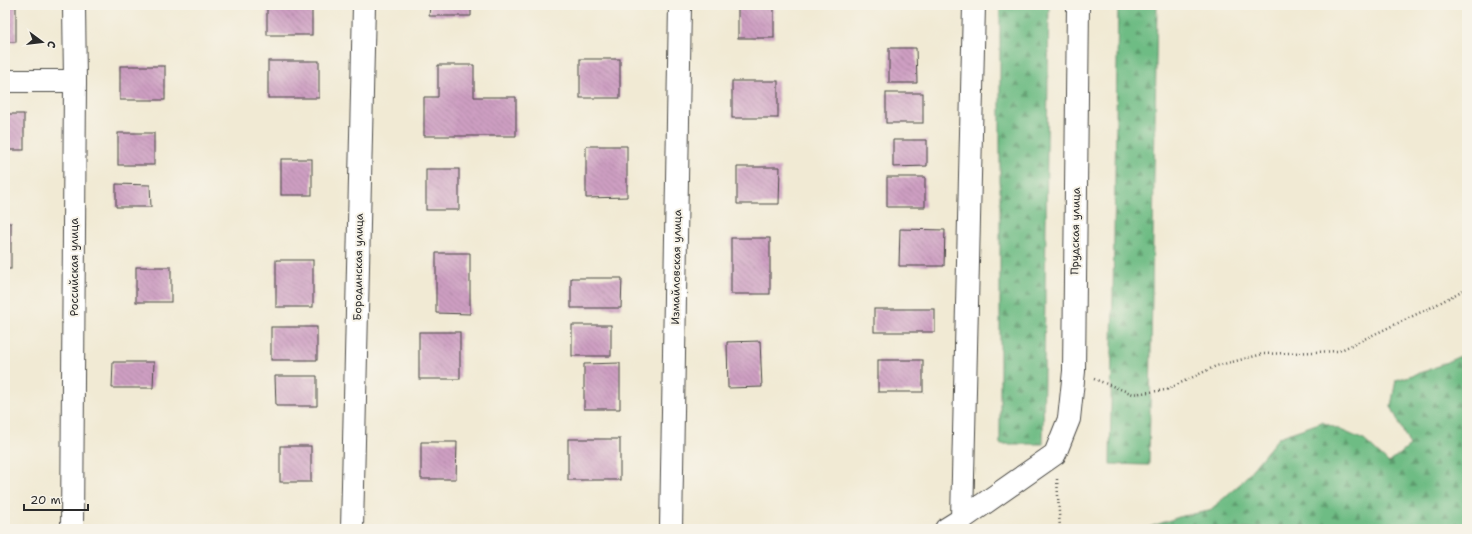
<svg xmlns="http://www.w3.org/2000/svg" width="1472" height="534" font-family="'Shantell Sans',sans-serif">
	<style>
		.forest { fill: url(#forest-firs); stroke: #4c7458 }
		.building { fill: url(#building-back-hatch) }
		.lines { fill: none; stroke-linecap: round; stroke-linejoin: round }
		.minor-casing { stroke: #494844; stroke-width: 24 }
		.path { stroke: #494844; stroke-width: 2.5; stroke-dasharray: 1 3; stroke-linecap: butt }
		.minor { stroke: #fff; stroke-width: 22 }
		.labels { text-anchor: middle; stroke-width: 4; stroke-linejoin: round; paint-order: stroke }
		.street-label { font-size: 11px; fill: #2b2b2b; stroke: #f7f3e8 }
	</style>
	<defs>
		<pattern id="forest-firs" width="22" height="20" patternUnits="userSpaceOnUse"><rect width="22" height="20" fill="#6ebc84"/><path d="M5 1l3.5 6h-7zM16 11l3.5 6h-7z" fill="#5b996c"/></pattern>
		<pattern id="building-back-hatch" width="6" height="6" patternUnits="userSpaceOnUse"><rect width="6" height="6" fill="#ce9fc2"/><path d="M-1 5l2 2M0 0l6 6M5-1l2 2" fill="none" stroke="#a7829e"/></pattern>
	</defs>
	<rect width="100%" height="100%" fill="#f7f3e8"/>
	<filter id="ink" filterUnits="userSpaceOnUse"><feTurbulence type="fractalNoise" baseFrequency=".025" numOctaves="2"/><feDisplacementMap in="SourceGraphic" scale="8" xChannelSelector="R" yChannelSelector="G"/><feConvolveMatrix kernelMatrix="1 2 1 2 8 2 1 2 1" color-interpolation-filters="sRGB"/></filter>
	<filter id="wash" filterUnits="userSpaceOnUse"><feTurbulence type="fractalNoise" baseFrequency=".012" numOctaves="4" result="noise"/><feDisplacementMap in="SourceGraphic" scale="16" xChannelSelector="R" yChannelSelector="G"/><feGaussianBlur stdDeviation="0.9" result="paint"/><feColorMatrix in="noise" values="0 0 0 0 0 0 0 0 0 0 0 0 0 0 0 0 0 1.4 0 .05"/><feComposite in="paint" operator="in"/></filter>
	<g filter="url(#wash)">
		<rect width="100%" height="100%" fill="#f1ead4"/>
		<g class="forest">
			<polygon points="1000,5 1049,5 1043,444 1000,444"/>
			<polygon points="1118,5 1157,5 1149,465 1110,464"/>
			<polygon points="1467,353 1467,529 1144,529 1182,516 1209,511 1240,484 1279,437 1322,422 1364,440 1389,463 1410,446 1391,406 1396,380 1429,370"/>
		</g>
		<g id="blocks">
			<g class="building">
				<rect x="5" y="5" width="11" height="37"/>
				<rect x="267" y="5" width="45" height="30"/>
				<polygon points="430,5 471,5 471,16 429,16"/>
				<rect x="738" y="5" width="36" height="33"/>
				<polygon points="889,48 916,48 917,83 889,83"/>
				<rect x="580" y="59" width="40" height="39"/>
				<rect x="268" y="61" width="51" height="37"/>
				<polygon points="438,65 474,65 474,97 516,97 516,136 424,136 424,97 438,97"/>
				<rect x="120" y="66" width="45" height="34"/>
				<rect x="732" y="81" width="46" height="37"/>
				<rect x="886" y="93" width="37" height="30"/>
				<rect x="5" y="114" width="19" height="36"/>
				<rect x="118" y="133" width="36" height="32"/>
				<polygon points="893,140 927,140 927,166 893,167"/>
				<polygon points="586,146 627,146 627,197 586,198"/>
				<rect x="281" y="159" width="31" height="36"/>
				<polygon points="737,167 780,167 779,204 737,204"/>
				<rect x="426" y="169" width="33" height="41"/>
				<rect x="887" y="177" width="38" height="30"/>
				<polygon points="116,184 150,185 151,207 116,207"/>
				<rect x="5" y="223" width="6" height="46"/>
				<polygon points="900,229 945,230 944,266 899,266"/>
				<rect x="731" y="238" width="39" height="56"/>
				<polygon points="436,253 470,253 470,314 436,313"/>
				<rect x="276" y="260" width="37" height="47"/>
				<rect x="136" y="267" width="35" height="35"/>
				<polygon points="571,278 622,278 621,308 571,308"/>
				<rect x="874" y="309" width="61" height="23"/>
				<rect x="572" y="325" width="39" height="31"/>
				<rect x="271" y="327" width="46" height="33"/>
				<rect x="419" y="332" width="41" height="47"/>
				<polygon points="760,341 762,387 728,388 727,342"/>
				<rect x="878" y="360" width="45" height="32"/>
				<polygon points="113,362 154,362 153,388 112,388"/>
				<polygon points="620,363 620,409 584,409 584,364"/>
				<polygon points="275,376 317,376 317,406 276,406"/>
				<rect x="568" y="439" width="52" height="41"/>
				<polygon points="421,442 457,442 456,479 421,479"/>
				<rect x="280" y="446" width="31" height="36"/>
			</g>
		</g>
	</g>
	<g filter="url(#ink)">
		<use href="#blocks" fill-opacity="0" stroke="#494844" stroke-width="1"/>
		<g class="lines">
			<defs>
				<g id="minor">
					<polyline points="5,81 75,81"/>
					<polyline points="962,519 974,5"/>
					<polyline points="72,529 75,81 74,5"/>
					<polyline points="352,529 364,5"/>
					<polyline points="671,529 680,5"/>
					<polyline points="946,529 962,519 1055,454 1069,419 1074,371 1078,5"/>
				</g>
			</defs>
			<use href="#minor" class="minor-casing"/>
			<g class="path">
				<polyline points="1094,379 1133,394 1166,390 1216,366 1263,354 1339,351 1434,306 1467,288"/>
				<polyline points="1057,479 1060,529"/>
			</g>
			<use href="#minor" class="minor"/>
		</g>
	</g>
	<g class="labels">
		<g class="street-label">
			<text transform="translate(1075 231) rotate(-89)" y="4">Прудская улица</text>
			<text transform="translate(74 267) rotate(-90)" y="4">Российская улица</text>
			<text transform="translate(358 267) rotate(-89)" y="4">Бородинская улица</text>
			<text transform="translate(676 267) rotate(-89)" y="4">Измайловская улица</text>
		</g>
	</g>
	<rect width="1472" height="534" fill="none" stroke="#f7f3e8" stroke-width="20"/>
	<g transform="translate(42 42) rotate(105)" stroke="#f7f3e8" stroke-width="3" paint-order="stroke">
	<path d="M0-3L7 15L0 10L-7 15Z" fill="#2b2b2b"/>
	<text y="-6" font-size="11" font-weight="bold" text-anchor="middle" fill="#2b2b2b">С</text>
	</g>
	<path d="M24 504v6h64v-6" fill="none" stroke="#2b2b2b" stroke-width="2"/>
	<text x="30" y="504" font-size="12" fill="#2b2b2b" stroke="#f7f3e8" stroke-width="3" paint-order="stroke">20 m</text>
</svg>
